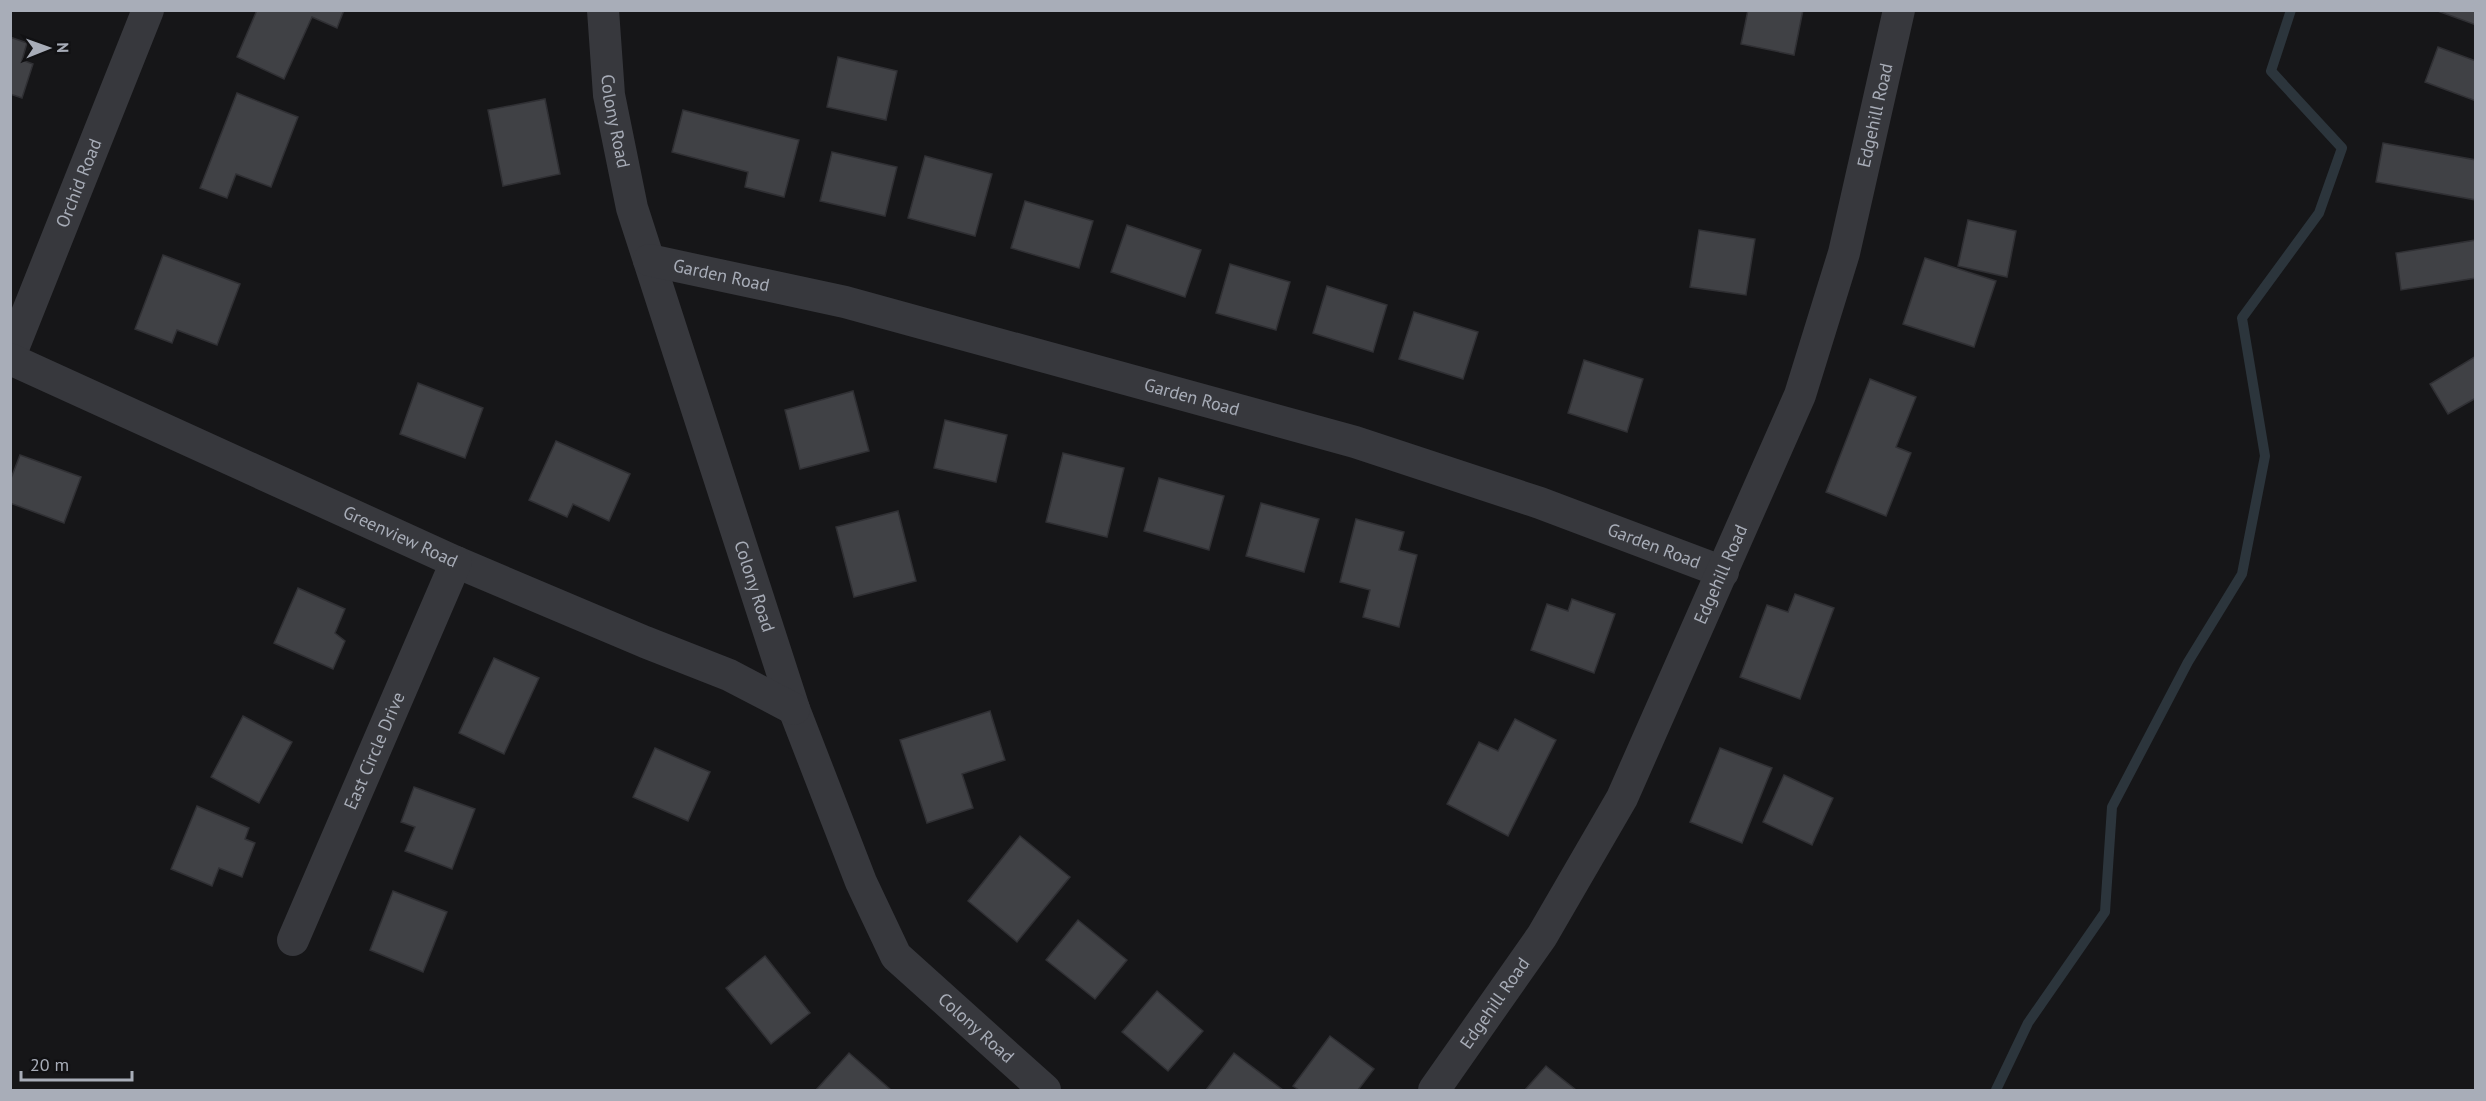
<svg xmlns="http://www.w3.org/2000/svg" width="2486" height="1101" font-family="'PT Sans',sans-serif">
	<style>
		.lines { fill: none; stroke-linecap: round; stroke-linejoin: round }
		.stream { stroke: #2c353c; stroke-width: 10 }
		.building { fill: #404145; stroke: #303034; stroke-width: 1.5 }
		.minor { stroke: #37383d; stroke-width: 32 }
		.labels { text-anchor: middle; stroke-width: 4.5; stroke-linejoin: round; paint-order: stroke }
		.street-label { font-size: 18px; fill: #a8adb8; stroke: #111113 }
	</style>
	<rect width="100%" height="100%" fill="#161618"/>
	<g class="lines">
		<polyline class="stream" points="1996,1090 2028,1023 2105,912 2112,807 2188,662 2242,574 2265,456 2242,318 2319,213 2342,148 2271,71 2291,10"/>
	</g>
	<g class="building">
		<polygon points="257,10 344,10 337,28 312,17 284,79 237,57"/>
		<polygon points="1748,10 1803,10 1794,55 1741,44"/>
		<polygon points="2435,10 2476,10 2476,25"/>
		<polygon points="10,37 27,43 22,60 33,64 22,98 10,94"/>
		<polygon points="2438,47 2476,61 2476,101 2425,82"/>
		<polygon points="838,57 897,71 886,120 827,107"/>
		<polygon points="237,93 298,117 271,187 236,174 227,198 200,188"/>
		<polygon points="545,99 560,174 503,186 488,110"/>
		<polygon points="683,110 799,140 784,197 745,187 748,172 672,152"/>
		<polygon points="2383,143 2476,160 2476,200 2376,182"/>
		<polygon points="832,152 897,167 885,216 820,201"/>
		<polygon points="925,156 992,174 975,236 908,218"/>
		<polygon points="1025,201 1093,221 1079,268 1011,248"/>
		<polygon points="1968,220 2016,231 2007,277 1958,266"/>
		<polygon points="1127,225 1201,250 1185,297 1111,272"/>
		<polygon points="1699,230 1755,239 1746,295 1690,287"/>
		<polygon points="2476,240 2476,278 2401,290 2396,253"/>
		<polygon points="163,255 240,284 217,345 177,330 172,343 135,329"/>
		<polygon points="1925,258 1996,281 1974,347 1903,324"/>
		<polygon points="1230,264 1290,282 1276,330 1216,313"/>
		<polygon points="1327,286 1387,305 1373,352 1313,333"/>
		<polygon points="1414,312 1478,332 1463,379 1399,359"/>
		<polygon points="2476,356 2476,398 2448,414 2430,384"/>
		<polygon points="1584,360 1643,379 1627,432 1568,413"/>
		<polygon points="1870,379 1916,397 1896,447 1911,453 1886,516 1826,492"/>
		<polygon points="418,383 483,408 465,458 400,434"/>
		<polygon points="853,391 869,451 800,469 785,410"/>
		<polygon points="945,420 1007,435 996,482 934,468"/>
		<polygon points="556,441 630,474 609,521 573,504 567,517 529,500"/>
		<polygon points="1063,453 1124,468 1107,537 1046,522"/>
		<polygon points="20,455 81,477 64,523 10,503 10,481"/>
		<polygon points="1159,478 1224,496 1209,550 1144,531"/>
		<polygon points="1261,503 1319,519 1304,572 1246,556"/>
		<polygon points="898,511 916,581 854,597 836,527"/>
		<polygon points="1356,519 1404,532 1399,550 1417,555 1399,627 1363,617 1370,590 1340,582"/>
		<polygon points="298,588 345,609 335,633 345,641 333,669 274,643"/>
		<polygon points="1795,594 1834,608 1800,699 1740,677 1767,605 1788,612"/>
		<polygon points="1572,599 1615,614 1594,673 1531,650 1547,604 1568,611"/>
		<polygon points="494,658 539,678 504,754 459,733"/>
		<polygon points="990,711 1005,760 962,774 973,808 927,823 900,740"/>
		<polygon points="243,716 292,742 259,803 211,777"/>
		<polygon points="1515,719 1556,740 1508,836 1447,804 1479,742 1498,751"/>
		<polygon points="655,748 710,772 688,821 633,797"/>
		<polygon points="1720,748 1772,768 1742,843 1690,822"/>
		<polygon points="1784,775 1833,798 1812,845 1763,822"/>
		<polygon points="414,787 475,809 452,869 405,851 415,827 401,822"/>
		<polygon points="197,806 249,828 245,839 255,843 242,877 219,868 212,886 171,869"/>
		<polygon points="1020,836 1070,877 1017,942 968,901"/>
		<polygon points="393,891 447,912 423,972 370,950"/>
		<polygon points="1078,920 1127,960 1095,999 1046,960"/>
		<polygon points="765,956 810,1013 771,1044 726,988"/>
		<polygon points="1157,991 1203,1031 1168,1071 1122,1032"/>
		<polygon points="1330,1036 1374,1069 1358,1090 1299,1090 1293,1086"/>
		<polygon points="849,1053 891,1090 816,1090"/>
		<polygon points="1234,1053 1283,1090 1206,1090"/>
		<polygon points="1546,1066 1576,1090 1525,1090"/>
	</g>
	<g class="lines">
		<g class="minor">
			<path id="s1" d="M603 10 609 95 632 208 794 709 861 882 896 956 1045 1090"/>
			<path id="s2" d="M649 260 845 302 1355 442 1540 503 1723 572"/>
			<path id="s3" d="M10 356 148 10"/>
			<path id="s4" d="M10 359 456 562 645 642 729 675 794 709"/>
			<path id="s5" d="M293 940 456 562"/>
			<path id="s6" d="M1434 1090 1542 936 1622 798 1800 395 1844 253 1899 10"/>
		</g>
	</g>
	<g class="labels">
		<g class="street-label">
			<text dy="6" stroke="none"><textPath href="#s6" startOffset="1078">Edgehill Road</textPath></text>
			<text dy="6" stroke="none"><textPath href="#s1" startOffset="112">Colony Road</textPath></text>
			<text dy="6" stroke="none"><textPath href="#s3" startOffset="186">Orchid Road</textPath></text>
			<text dy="6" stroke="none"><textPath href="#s2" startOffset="74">Garden Road</textPath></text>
			<text dy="6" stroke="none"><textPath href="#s2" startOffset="560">Garden Road</textPath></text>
			<text dy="6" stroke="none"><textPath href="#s4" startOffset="429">Greenview Road</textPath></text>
			<text dy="6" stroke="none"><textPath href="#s2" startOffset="1046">Garden Road</textPath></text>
			<text dy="6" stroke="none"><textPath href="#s6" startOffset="592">Edgehill Road</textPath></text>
			<text dy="6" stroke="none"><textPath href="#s1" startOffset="598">Colony Road</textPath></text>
			<text dy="6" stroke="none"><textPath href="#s5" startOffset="206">East Circle Drive</textPath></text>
			<text dy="6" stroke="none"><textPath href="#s6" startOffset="106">Edgehill Road</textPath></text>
			<text dy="6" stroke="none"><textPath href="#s1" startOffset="1102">Colony Road</textPath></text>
		</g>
	</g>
	<rect width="2486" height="1101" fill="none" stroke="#a8adb8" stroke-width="24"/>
	<g transform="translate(48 48) rotate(89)" stroke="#111113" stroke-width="4.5" paint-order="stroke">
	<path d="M0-4.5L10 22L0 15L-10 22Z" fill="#a8adb8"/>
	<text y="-9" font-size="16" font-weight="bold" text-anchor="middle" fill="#a8adb8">N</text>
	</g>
	<path d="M21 1071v9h111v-9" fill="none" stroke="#a8adb8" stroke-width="3"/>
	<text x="30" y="1071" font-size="18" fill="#a8adb8" stroke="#111113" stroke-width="4.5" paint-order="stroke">20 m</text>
</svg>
